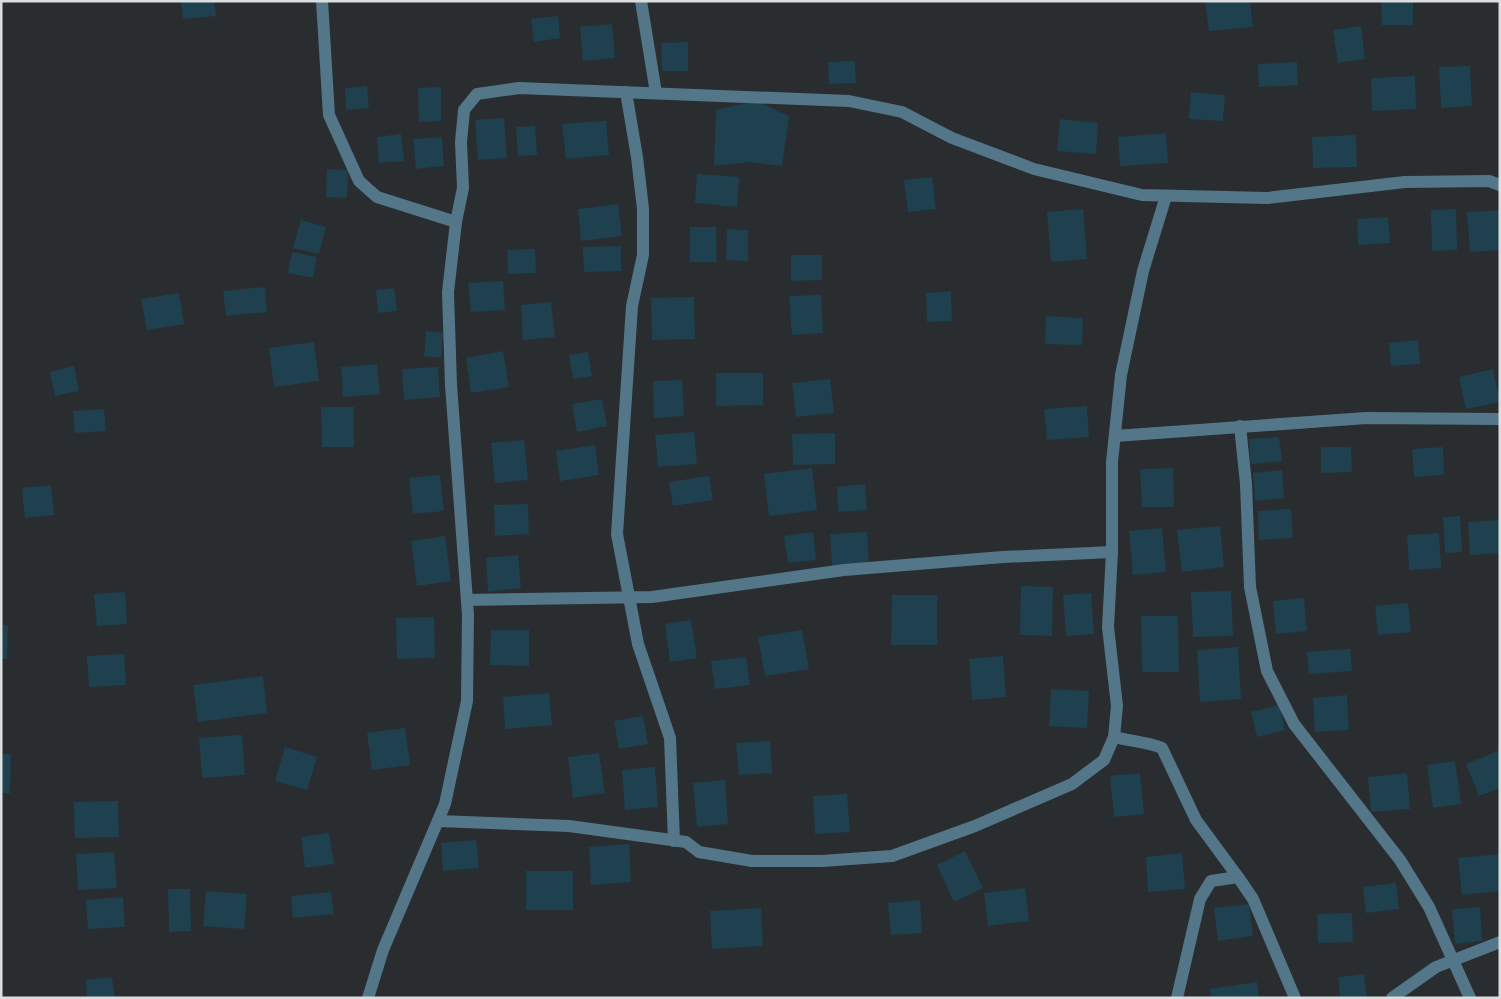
<svg xmlns="http://www.w3.org/2000/svg" width="1501" height="999" font-family="'PT Sans Narrow',sans-serif">
	<style>
		.building { fill: #1e404f }
		.lines { fill: none; stroke-linecap: round; stroke-linejoin: round }
		.minor { stroke: #537788; stroke-width: 12 }
	</style>
	<rect width="100%" height="100%" fill="#292d2f"/>
	<g class="building">
		<polygon points="181,1 214,1 216,16 183,19"/>
		<polygon points="1205,1 1250,1 1253,27 1209,31"/>
		<polygon points="1381,1 1413,1 1413,25 1382,25"/>
		<polygon points="558,16 560,38 534,42 531,19"/>
		<polygon points="612,24 615,58 583,61 580,27"/>
		<polygon points="1361,26 1365,59 1338,63 1333,30"/>
		<polygon points="688,42 688,71 662,71 661,43"/>
		<polygon points="855,61 856,83 829,84 828,62"/>
		<polygon points="1297,62 1298,85 1259,87 1258,64"/>
		<polygon points="1470,66 1472,106 1441,108 1439,67"/>
		<polygon points="1415,76 1416,109 1372,111 1371,78"/>
		<polygon points="367,86 369,108 346,110 345,88"/>
		<polygon points="441,87 441,121 419,122 418,88"/>
		<polygon points="1191,92 1225,95 1223,121 1189,119"/>
		<polygon points="756,101 789,116 782,166 750,162 714,166 716,110"/>
		<polygon points="504,118 507,158 478,160 475,120"/>
		<polygon points="1060,119 1098,123 1096,154 1057,151"/>
		<polygon points="606,121 609,155 566,159 562,124"/>
		<polygon points="535,126 537,155 518,156 516,127"/>
		<polygon points="1166,133 1168,163 1120,166 1118,137"/>
		<polygon points="401,134 404,161 379,163 377,137"/>
		<polygon points="1356,135 1357,167 1313,168 1312,137"/>
		<polygon points="442,137 444,166 416,169 413,139"/>
		<polygon points="327,169 348,170 347,198 326,197"/>
		<polygon points="697,174 739,177 737,207 695,203"/>
		<polygon points="932,177 936,209 908,212 904,180"/>
		<polygon points="618,204 622,236 581,241 578,209"/>
		<polygon points="1083,209 1087,259 1051,262 1047,212"/>
		<polygon points="1456,209 1457,250 1432,251 1431,210"/>
		<polygon points="1500,210 1500,250 1470,252 1467,212"/>
		<polygon points="1388,217 1390,243 1358,245 1357,219"/>
		<polygon points="301,220 326,227 319,254 293,248"/>
		<polygon points="690,227 716,227 717,262 690,262"/>
		<polygon points="727,229 748,230 748,261 726,260"/>
		<polygon points="621,246 621,271 584,272 583,247"/>
		<polygon points="535,249 536,273 508,274 507,250"/>
		<polygon points="292,252 317,257 313,278 288,273"/>
		<polygon points="791,255 822,255 822,280 791,281"/>
		<polygon points="503,281 505,310 471,312 468,283"/>
		<polygon points="265,287 267,312 226,316 223,291"/>
		<polygon points="394,288 397,311 378,313 376,290"/>
		<polygon points="951,291 952,321 927,322 926,293"/>
		<polygon points="179,293 184,324 147,330 141,299"/>
		<polygon points="821,295 823,333 792,335 789,296"/>
		<polygon points="694,297 695,339 652,340 651,298"/>
		<polygon points="551,302 555,337 523,340 521,305"/>
		<polygon points="1046,316 1083,318 1082,345 1045,344"/>
		<polygon points="426,331 443,333 441,358 424,356"/>
		<polygon points="1418,340 1420,364 1391,366 1389,343"/>
		<polygon points="314,342 319,381 274,387 269,348"/>
		<polygon points="503,351 509,387 471,393 466,358"/>
		<polygon points="588,352 592,376 573,379 569,355"/>
		<polygon points="377,364 380,394 343,397 341,367"/>
		<polygon points="74,366 79,391 55,396 50,372"/>
		<polygon points="438,367 440,397 404,400 402,369"/>
		<polygon points="1493,369 1500,402 1466,409 1459,377"/>
		<polygon points="716,373 763,373 763,405 716,406"/>
		<polygon points="830,379 834,413 796,417 792,383"/>
		<polygon points="682,380 684,416 654,418 653,381"/>
		<polygon points="602,399 607,426 577,432 572,404"/>
		<polygon points="1087,406 1089,437 1047,440 1044,409"/>
		<polygon points="321,407 354,407 354,447 322,447"/>
		<polygon points="104,409 106,431 75,433 73,411"/>
		<polygon points="694,432 697,464 658,467 655,435"/>
		<polygon points="835,433 835,464 793,465 792,434"/>
		<polygon points="1279,437 1282,461 1251,464 1249,439"/>
		<polygon points="524,440 528,480 495,483 491,443"/>
		<polygon points="595,445 599,475 560,481 556,451"/>
		<polygon points="1321,447 1351,447 1352,472 1321,473"/>
		<polygon points="1443,447 1444,475 1414,477 1412,449"/>
		<polygon points="812,468 817,510 769,516 764,474"/>
		<polygon points="1173,468 1174,507 1142,507 1140,469"/>
		<polygon points="1282,470 1284,498 1255,501 1253,473"/>
		<polygon points="440,475 444,511 413,514 409,478"/>
		<polygon points="709,476 713,500 673,506 669,482"/>
		<polygon points="865,484 867,510 838,512 837,487"/>
		<polygon points="51,485 54,515 25,518 22,488"/>
		<polygon points="528,504 529,534 495,536 494,505"/>
		<polygon points="1291,509 1293,538 1259,540 1258,511"/>
		<polygon points="1460,516 1462,552 1445,553 1443,517"/>
		<polygon points="1500,520 1500,553 1470,555 1468,522"/>
		<polygon points="1220,526 1224,567 1182,572 1177,530"/>
		<polygon points="1162,528 1166,572 1133,575 1129,531"/>
		<polygon points="813,532 816,560 788,563 784,536"/>
		<polygon points="867,532 869,564 832,566 830,534"/>
		<polygon points="1439,533 1441,568 1409,570 1407,535"/>
		<polygon points="445,536 451,581 417,586 411,541"/>
		<polygon points="518,555 521,588 488,592 486,558"/>
		<polygon points="1021,586 1053,587 1052,636 1020,635"/>
		<polygon points="1231,591 1233,636 1193,637 1191,592"/>
		<polygon points="125,592 127,624 97,626 94,594"/>
		<polygon points="1091,593 1094,634 1066,636 1063,595"/>
		<polygon points="892,595 937,595 937,645 891,645"/>
		<polygon points="1304,598 1307,631 1276,634 1273,601"/>
		<polygon points="1408,603 1411,632 1378,635 1375,606"/>
		<polygon points="1141,616 1178,616 1179,672 1142,672"/>
		<polygon points="434,617 435,658 397,659 396,618"/>
		<polygon points="691,620 697,658 670,662 665,624"/>
		<polygon points="1,625 8,625 7,659 1,659"/>
		<polygon points="491,630 529,630 529,666 490,665"/>
		<polygon points="802,630 809,669 765,676 758,637"/>
		<polygon points="1238,647 1241,699 1200,702 1197,650"/>
		<polygon points="1350,649 1352,671 1309,674 1307,652"/>
		<polygon points="124,654 126,685 89,687 87,656"/>
		<polygon points="1003,656 1006,697 972,700 969,659"/>
		<polygon points="746,657 750,685 715,689 711,661"/>
		<polygon points="263,676 267,713 198,722 193,685"/>
		<polygon points="1051,689 1089,691 1087,728 1049,726"/>
		<polygon points="549,693 552,725 505,729 503,697"/>
		<polygon points="1347,695 1349,730 1315,732 1313,698"/>
		<polygon points="1279,705 1285,730 1257,737 1251,712"/>
		<polygon points="643,716 648,744 619,749 614,721"/>
		<polygon points="405,728 410,765 372,770 367,733"/>
		<polygon points="242,735 245,775 202,778 199,738"/>
		<polygon points="770,741 772,773 739,775 736,743"/>
		<polygon points="285,747 317,757 307,790 275,781"/>
		<polygon points="1500,750 1500,788 1479,796 1466,764"/>
		<polygon points="599,753 605,793 573,798 568,757"/>
		<polygon points="1,754 11,754 10,793 1,793"/>
		<polygon points="1455,761 1461,804 1433,808 1427,765"/>
		<polygon points="655,767 658,807 625,810 622,770"/>
		<polygon points="1140,773 1144,814 1114,817 1110,776"/>
		<polygon points="1407,773 1410,809 1371,812 1368,777"/>
		<polygon points="725,780 728,824 697,827 693,783"/>
		<polygon points="847,794 850,832 815,834 813,796"/>
		<polygon points="118,801 119,837 75,838 74,802"/>
		<polygon points="329,833 334,864 305,868 301,837"/>
		<polygon points="476,840 479,868 443,871 441,843"/>
		<polygon points="629,844 631,882 591,885 589,847"/>
		<polygon points="965,851 983,888 954,902 937,865"/>
		<polygon points="114,852 117,888 78,890 76,854"/>
		<polygon points="1182,853 1185,889 1148,892 1146,857"/>
		<polygon points="1500,854 1500,891 1462,895 1458,858"/>
		<rect x="526" y="871" width="47" height="39"/>
		<polygon points="1396,883 1399,909 1366,913 1363,887"/>
		<polygon points="1025,888 1029,921 988,926 984,893"/>
		<polygon points="168,889 190,889 191,931 169,932"/>
		<polygon points="206,891 247,894 244,929 203,926"/>
		<polygon points="331,892 334,914 293,918 291,896"/>
		<polygon points="123,897 125,927 88,929 86,900"/>
		<polygon points="920,900 922,933 891,935 888,903"/>
		<polygon points="1249,904 1253,936 1218,941 1214,908"/>
		<polygon points="1480,907 1482,941 1455,944 1452,909"/>
		<polygon points="761,908 763,946 712,949 710,911"/>
		<polygon points="1352,913 1353,942 1318,943 1317,914"/>
		<polygon points="1364,974 1367,998 1340,998 1338,977"/>
		<polygon points="112,977 115,998 87,998 86,980"/>
		<polygon points="1257,982 1259,998 1211,998 1210,989"/>
	</g>
	<g class="lines">
		<g class="minor">
			<polyline points="322,1 329,115 359,181 377,197 456,222"/>
			<polyline points="641,1 656,93"/>
			<polyline points="626,92 637,157 643,209 643,255 632,306 617,534 638,644 670,738 674,841"/>
			<polyline points="1240,426 1246,484 1250,587 1267,671 1294,724 1400,860 1429,907 1470,998"/>
			<polyline points="1115,436 1366,418 1500,419"/>
			<polyline points="467,600 652,597 844,570 1003,557 1112,552"/>
			<path d="M1114 737C1130 741 1148 742 1162 748L1196 820 1238 877"/>
			<polyline points="438,821 569,826 686,842 699,852 752,861 822,861 892,856 975,826 1072,784 1104,760 1114,737 1117,706 1108,627 1112,552 1112,462 1121,375 1143,271 1166,196"/>
			<polyline points="368,998 383,950 445,804 467,701 468,615 451,385 448,292 456,222 463,188 461,142 464,110 477,94 519,88 849,101 902,112 952,138 1034,169 1142,195 1267,198 1405,182 1489,181 1500,185"/>
			<polyline points="1177,998 1200,899 1211,881 1238,877 1253,899 1295,998"/>
			<polyline points="1392,998 1436,967 1500,942"/>
		</g>
	</g>
	<rect width="1501" height="999" fill="none" stroke="#dbdedf" stroke-width="5"/>
</svg>
